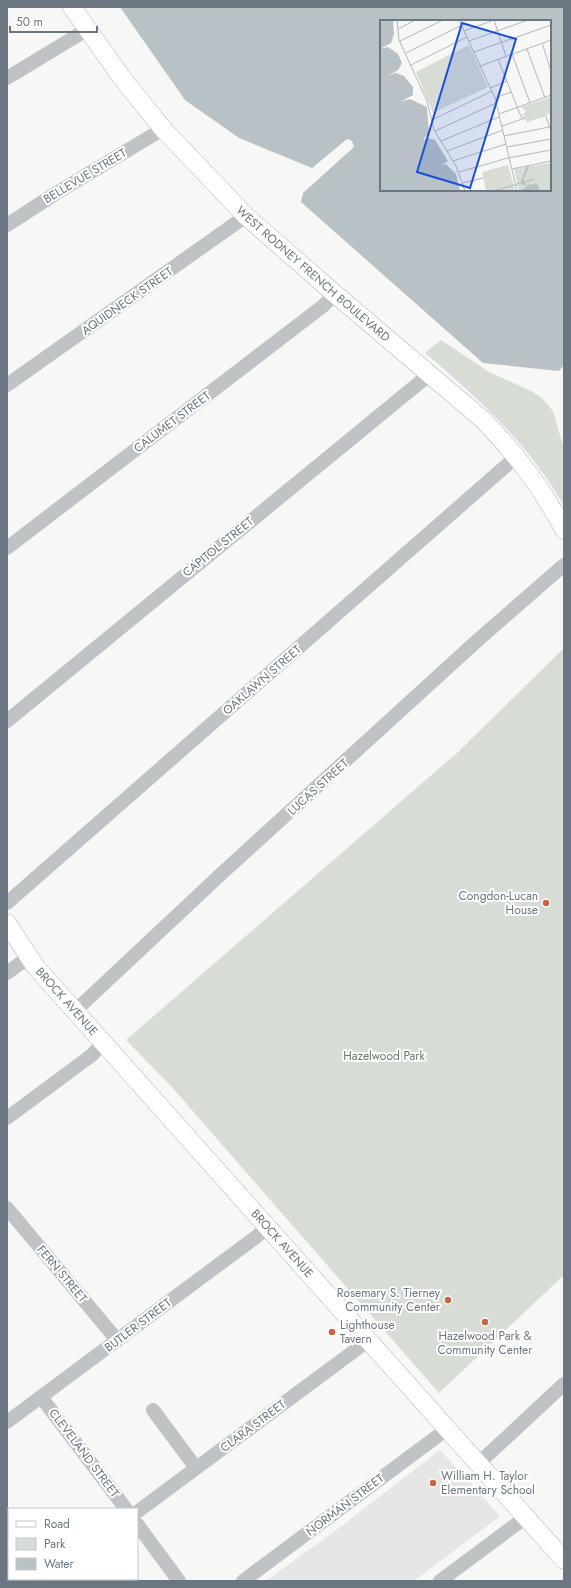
<svg xmlns="http://www.w3.org/2000/svg" width="571" height="1588" font-family="Jost,sans-serif">
	<style>
		.built { fill: #e5e6e5 }
		.green { fill: #d7dcd5 }
		.water { fill: #b8c1c5; fill-rule: evenodd }
		.lines { fill: none; stroke-linecap: round; stroke-linejoin: round }
		.major-casing { stroke: #b3b7ba; stroke-width: 19 }
		.minor { stroke: #bfc3c6; stroke-width: 14 }
		.major { stroke: #fff; stroke-width: 18 }
		.poi-dot { fill: #cd6440; stroke: #fff; stroke-width: 1.5 }
		.labels { text-anchor: middle; stroke-width: 4; stroke-linejoin: round; paint-order: stroke }
		.street-label { font-size: 12px; fill: #6a7782; stroke: #fff }
		.poi-label { font-size: 12px; fill: #6a7782; stroke: #fff; text-anchor: end }
		.park-label { font-size: 12px; fill: #6b7a68; stroke: #fff }
		.inset-river { fill: none; stroke: #b8c1c5; stroke-width: 2 }
		.inset-road { fill: none; stroke: #b2b8bd; stroke-width: 1 }
		.view { fill: #1d4ed8; fill-opacity: 0.15; stroke: #1d4ed8; stroke-width: 2 }
		.inset-edge { fill: none; stroke: #6a7782; stroke-width: 2 }
	</style>
	<rect width="100%" height="100%" fill="#f7f7f5"/>
	<polygon class="built" points="440,1450 500,1516 414,1581 266,1581 335,1531"/>
	<g class="green">
		<path d="M441 340 489 372 531 391 542 398 553 411 564 449V506C528 443 480 400 425 353Z"/>
		<polygon points="564,648 564,1275 439,1393 170,1085 126,1040 458,752"/>
	</g>
	<path class="water" d="M120 7H564V365L559 371 483 363 301 202 303 193 354 147 352 141 347 139 312 168 239 138 185 100ZM381 21H550V190H381Z"/>
	<g class="lines">
		<defs>
			<g id="major">
				<path id="s1" d="M72 7 122 78 163 129 246 216 335 294 481 418C514 451 543 489 564 530"/>
				<path id="s2" d="M7 923 35 966 75 1011 564 1560"/>
			</g>
		</defs>
		<use href="#major" class="major-casing"/>
		<g class="minor">
			<polyline points="7,78 88,29"/>
			<polyline points="7,225 58,192 163,129"/>
			<polyline points="7,385 246,216"/>
			<polyline points="7,548 323,306 335,294"/>
			<polyline points="7,721 430,374"/>
			<polyline points="7,903 516,457"/>
			<polyline points="7,973 29,957"/>
			<polyline points="75,1011 220,875 479,639 564,565"/>
			<polyline points="7,1118 92,1055 103,1043"/>
			<polyline points="7,1208 117,1340"/>
			<polyline points="41,1397 126,1509"/>
			<polyline points="153,1410 196,1468"/>
			<polyline points="7,1422 268,1228"/>
			<polyline points="478,1464 564,1384"/>
			<polyline points="137,1512 369,1340"/>
			<polyline points="137,1524 179,1581"/>
			<polyline points="44,1581 47,1579"/>
			<polyline points="243,1581 447,1429"/>
			<polyline points="440,1581 526,1517"/>
		</g>
		<use href="#major" class="major"/>
	</g>
	<g class="poi-dot">
		<circle cx="546" cy="903" r="4"/>
		<circle cx="448" cy="1300" r="4"/>
		<circle cx="485" cy="1322" r="4"/>
		<circle cx="332" cy="1332" r="4"/>
		<circle cx="433" cy="1483" r="4"/>
	</g>
	<g class="labels">
		<g class="street-label">
			<text transform="translate(85 176) rotate(-31)" y="4">BELLEVUE STREET</text>
			<text dy="4" stroke="none"><textPath href="#s1" startOffset="361">WEST RODNEY FRENCH BOULEVARD</textPath></text>
			<text transform="translate(127 301) rotate(-35)" y="4">AQUIDNECK STREET</text>
			<text transform="translate(172 422) rotate(-37)" y="4">CALUMET STREET</text>
			<text transform="translate(218 547) rotate(-39)" y="4">CAPITOL STREET</text>
			<text transform="translate(262 680) rotate(-41)" y="4">OAKLAWN STREET</text>
			<text transform="translate(318 787) rotate(-42)" y="4">LUCAS STREET</text>
			<text dy="4" stroke="none"><textPath href="#s2" startOffset="99">BROCK AVENUE</textPath></text>
			<text dy="4" stroke="none"><textPath href="#s2" startOffset="423">BROCK AVENUE</textPath></text>
			<text transform="translate(62 1274) rotate(50)" y="4">FERN STREET</text>
			<text transform="translate(138 1325) rotate(-37)" y="4">BUTLER STREET</text>
			<text transform="translate(253 1426) rotate(-37)" y="4">CLARA STREET</text>
			<text transform="translate(84 1453) rotate(53)" y="4">CLEVELAND STREET</text>
			<text transform="translate(345 1505) rotate(-37)" y="4">NORMAN STREET</text>
		</g>
		<g class="poi-label">
			<text x="538" y="900">Congdon-Lucan<tspan x="538" dy="14">House</tspan></text>
			<text x="440" y="1297">Rosemary S. Tierney<tspan x="440" dy="14">Community Center</tspan></text>
			<text x="340" y="1329" text-anchor="start">Lighthouse<tspan x="340" dy="14">Tavern</tspan></text>
			<text x="485" y="1340" text-anchor="middle">Hazelwood Park &amp;<tspan x="485" dy="14">Community Center</tspan></text>
			<text x="441" y="1480" text-anchor="start">William H. Taylor<tspan x="441" dy="14">Elementary School</tspan></text>
		</g>
		<g class="park-label">
			<text x="384" y="1060">Hazelwood Park</text>
		</g>
	</g>
	<g transform="translate(380 20)">
		<rect width="171" height="171" fill="#f7f7f5"/>
		<path d="M89 25 108 67 53 93 36 52ZM171 77V94L167 93V96L147 102 142 96 146 91 140 87ZM171 143V171H139L134 149ZM128 145 135 171H106L102 152Z" fill="#d7dcd5"/>
		<path d="M0 0H13L14 14 11 23 0 29ZM8 27 18 34 22 43 18 50 8 56 16 53 24 56 33 67V75L20 82 30 79 47 87 49 113 43 120 48 118 55 120 68 141 61 145 66 144 76 154 80 171H0V29ZM157 163 160 171H141L148 165Z" fill="#b8c1c5"/>
		<path class="inset-river" d="M146 164H143L142 161 148 146"/>
		<path class="inset-road" d="M17 0 19 20 47 81 54 110 76 146 85 171M79 0 115 78 137 171M114 0 126 36M18 9 35 0M84 11 114 0M20 21 63 0M89 21 148 0M162 23 171 51M147 29 165 78M94 32 171 5M26 33 82 5M132 34 150 83M118 39 142 99M31 45 87 17M100 46 171 20M110 68 127 61M115 78 131 72M119 94 171 75M166 97 171 111M52 100 112 71M122 106 145 98M55 111 116 83M124 116 169 107M61 121 119 97M127 127 171 119M67 131 123 110M73 141 126 124M132 149 171 141M79 152 128 138 171 130M83 163 103 158M114 171 154 159"/>
		<path class="view" d="M82 3 136 19 90 168 37 152Z"/>
		<rect width="171" height="171" class="inset-edge"/>
	</g>
	<rect width="571" height="1588" fill="none" stroke="#6a7782" stroke-width="16"/>
	<rect x="8" y="1508" width="130" height="72" fill="#ffffff" stroke="#c3c9cd"/>
	<rect x="16" y="1521" width="20" height="6" fill="#ffffff" stroke="#c3c9cd"/>
	<text x="44" y="1528" font-size="12" fill="#6a7782">Road</text>
	<rect x="16" y="1538" width="20" height="12" fill="#d7dcd5" stroke="#c3c9cd"/>
	<text x="44" y="1548" font-size="12" fill="#6a7782">Park</text>
	<rect x="16" y="1558" width="20" height="12" fill="#b8c1c5" stroke="#c3c9cd"/>
	<text x="44" y="1568" font-size="12" fill="#6a7782">Water</text>
	<path d="M10 26v6h87v-6" fill="none" stroke="#6a7782" stroke-width="2"/>
	<text x="16" y="26" font-size="12" fill="#6a7782" stroke="#ffffff" stroke-width="3" paint-order="stroke">50 m</text>
</svg>
